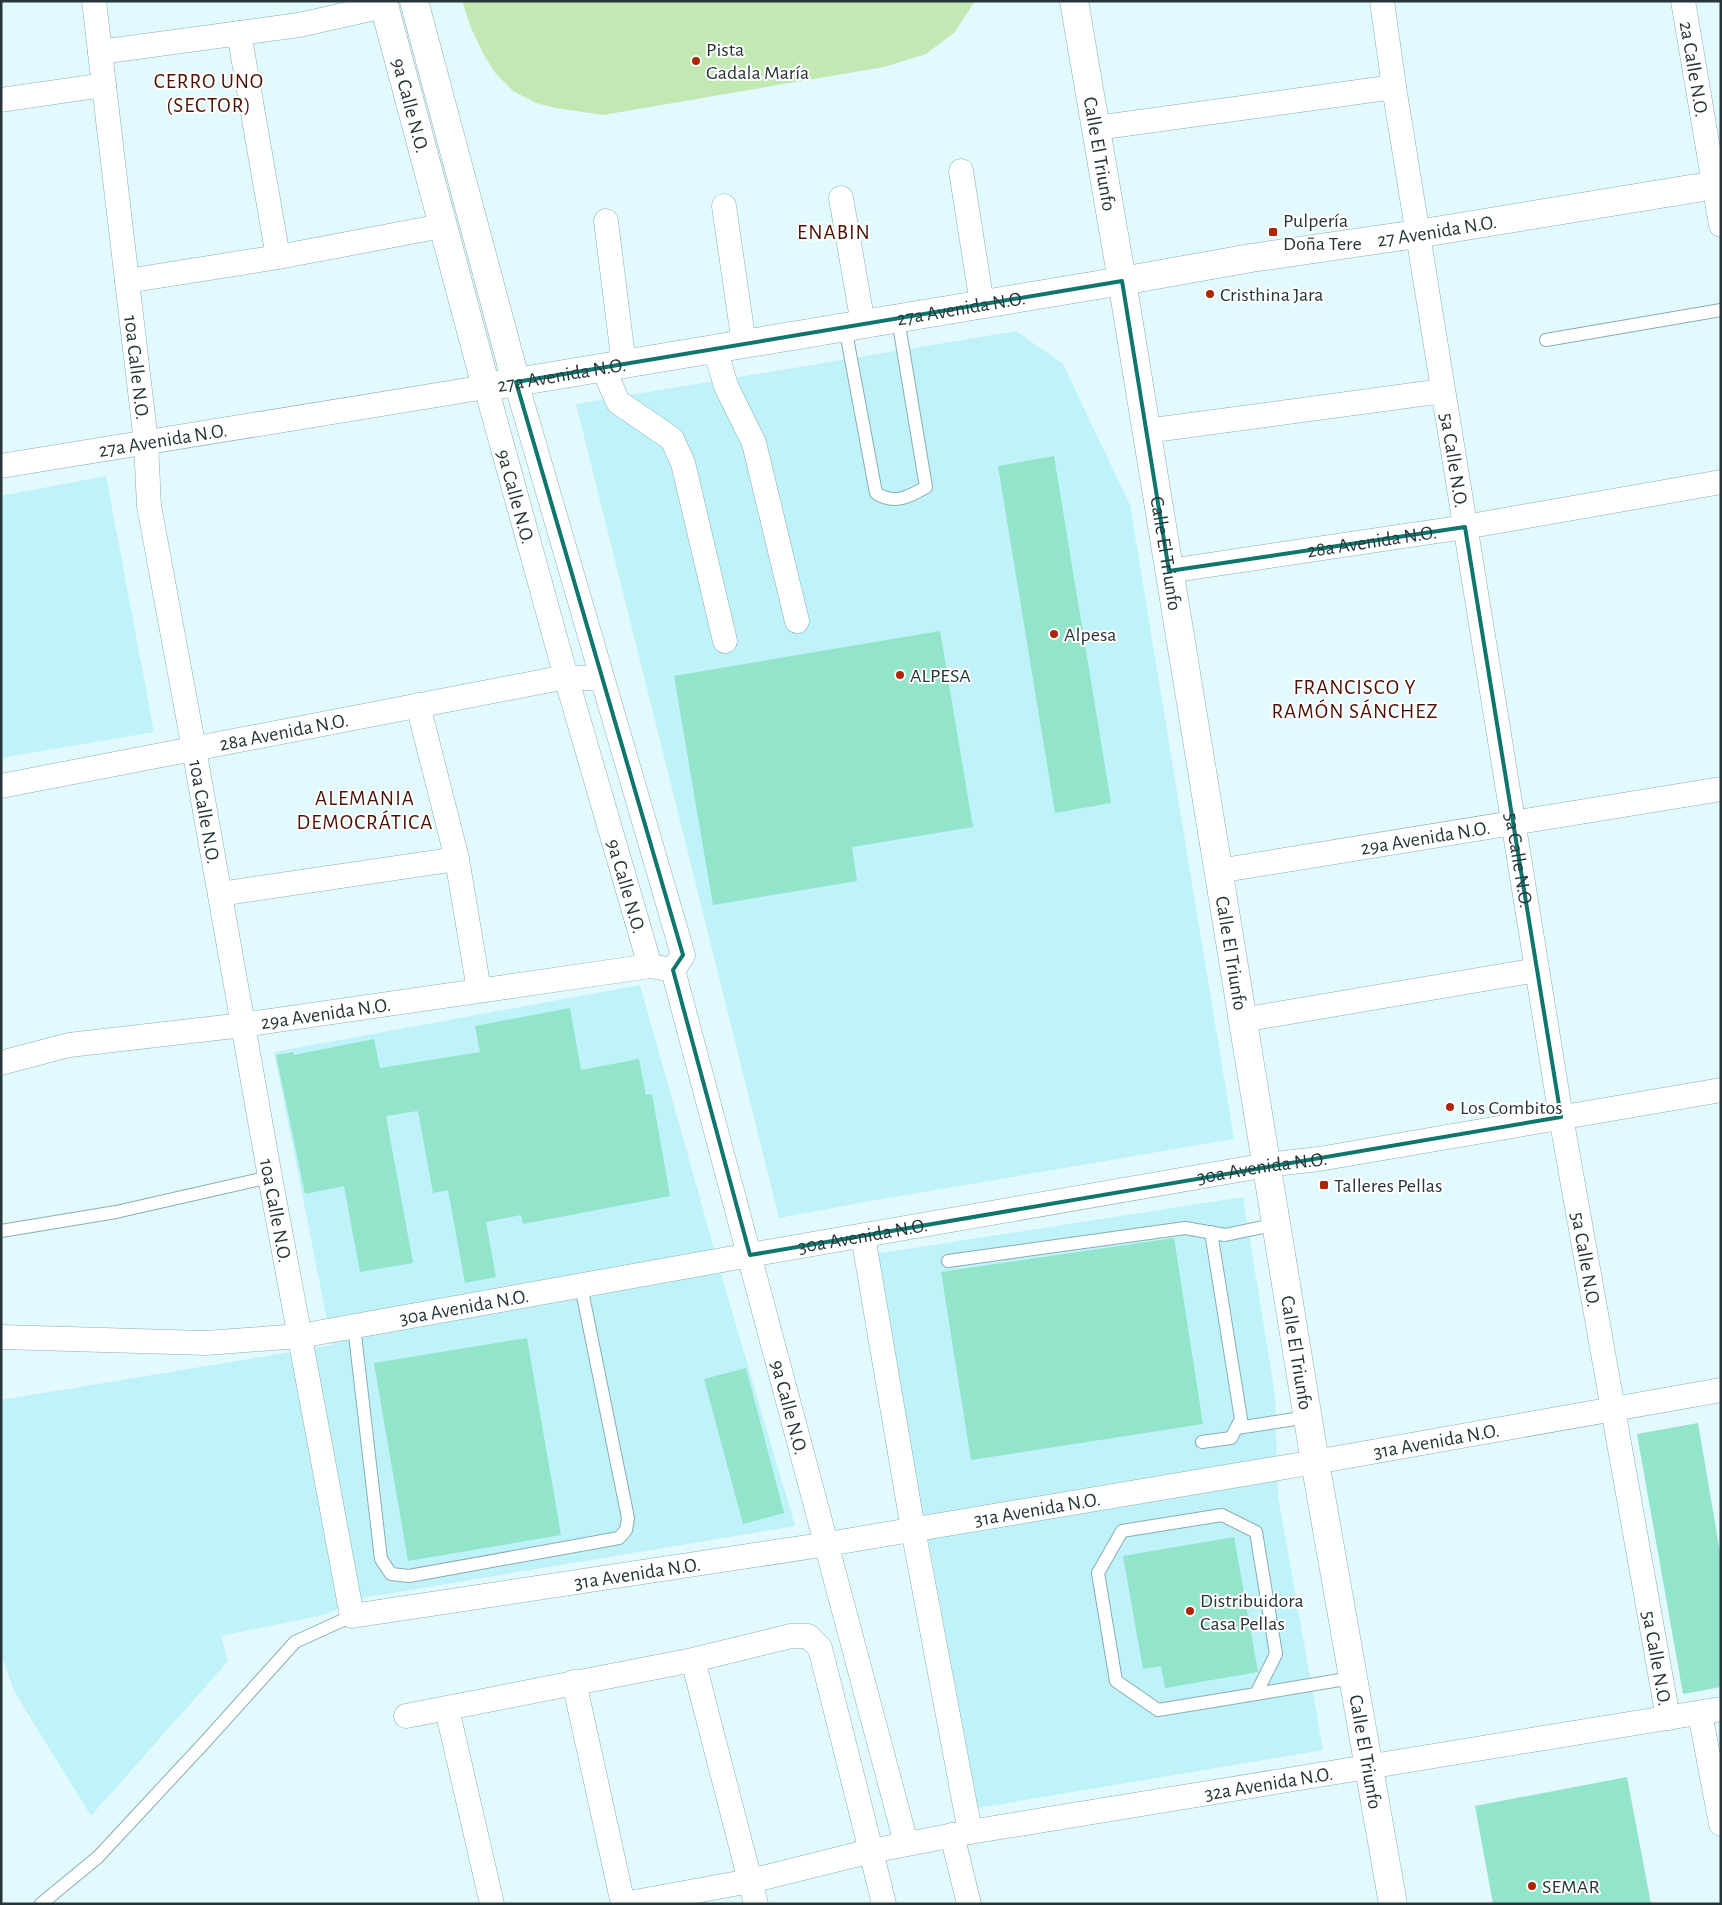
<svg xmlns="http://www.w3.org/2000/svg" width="1722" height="1905" font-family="'Alegreya Sans',sans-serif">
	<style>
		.built { fill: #c0f2f9 }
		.green { fill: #c2e9b4 }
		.building { fill: #92e4cb }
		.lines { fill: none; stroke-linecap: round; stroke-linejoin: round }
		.service-casing { stroke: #87aeb3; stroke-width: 14 }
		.minor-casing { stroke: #87aeb3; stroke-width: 25 }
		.tertiary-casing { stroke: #87aeb3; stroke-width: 29 }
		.secondary-casing { stroke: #87aeb3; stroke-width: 29 }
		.service { stroke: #fff; stroke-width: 12 }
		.minor { stroke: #fff; stroke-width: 24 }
		.tertiary { stroke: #fff; stroke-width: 28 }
		.secondary { stroke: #fff; stroke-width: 28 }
		.marked { fill: none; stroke: #0f766e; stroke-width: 4; stroke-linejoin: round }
		.poi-dot { fill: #b02303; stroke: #fff; stroke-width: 2 }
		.labels { text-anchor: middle; stroke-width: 4; stroke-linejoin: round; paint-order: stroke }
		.poi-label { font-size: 20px; fill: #263638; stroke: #fff; text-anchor: start }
		.street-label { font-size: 20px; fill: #263638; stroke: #fff }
		.neighbourhood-label { font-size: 21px; letter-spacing: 1px; fill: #510e03; stroke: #fff }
	</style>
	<rect width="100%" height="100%" fill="#e2fafd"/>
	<g class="built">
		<polygon points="1016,331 1063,364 1130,505 1234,1139 865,1202 779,1218 576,404"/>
		<polygon points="106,476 154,732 1,758 1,496"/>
		<polygon points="640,985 726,1291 795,1526 368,1597 323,1615 221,1636 228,1661 91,1816 14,1691 1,1653 1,1400 332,1345 274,1052"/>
		<polygon points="1243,1197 1275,1395 1278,1496 1323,1750 978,1808 875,1254"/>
	</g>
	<polygon class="green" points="462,1 975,1 955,32 926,54 884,67 603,115 556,108 536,103 513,91 496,74 484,55 471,28"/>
	<g class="building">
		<polygon points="1054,456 1111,803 1055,813 998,466"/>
		<polygon points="940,631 973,827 852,847 857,881 713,905 674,676"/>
		<polygon points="570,1008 581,1070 639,1059 646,1095 652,1094 670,1196 523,1224 521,1215 486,1222 496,1277 465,1283 448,1190 433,1193 418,1111 386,1116 413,1263 360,1272 344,1186 305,1194 276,1055 293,1052 294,1055 374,1039 380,1068 480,1052 475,1026"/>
		<polygon points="1174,1238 1203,1424 971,1460 941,1272"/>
		<polygon points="527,1338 561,1535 408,1561 374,1363"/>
		<polygon points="746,1368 784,1513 743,1524 704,1379"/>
		<polygon points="1698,1423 1721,1558 1721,1687 1683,1694 1637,1434"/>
		<polygon points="1234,1537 1258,1672 1165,1688 1161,1666 1143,1669 1123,1556"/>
		<polygon points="1627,1777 1651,1904 1493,1904 1475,1806"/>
	</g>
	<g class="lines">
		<defs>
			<g id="service">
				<path d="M845 327 876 493C894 505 909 497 926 487L898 319"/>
				<polyline points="1546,340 1721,310"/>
				<polyline points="1,1231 116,1212 270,1177"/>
				<polyline points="948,1261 1185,1228 1225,1235 1277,1224"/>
				<polyline points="354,1326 381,1559 391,1574 409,1576 619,1538 626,1530 628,1518 581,1286"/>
				<polyline points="1237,1428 1308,1417"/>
				<polyline points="1202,1442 1231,1438 1241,1419 1211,1232"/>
				<polygon points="1222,1515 1256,1532 1276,1654 1256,1694 1158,1710 1116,1681 1098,1573 1122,1531"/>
				<polyline points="1256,1694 1352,1678"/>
				<polyline points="41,1904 98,1857 205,1742 295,1642 352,1616"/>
			</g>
			<g id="minor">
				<path id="s1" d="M94 1 146 442 149 506 194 749 270 1177 352 1616 828 1544 1315 1462 1721 1390"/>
				<path id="s2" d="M1382 1 1394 87 1561 1117 1668 1718"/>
				<path id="s3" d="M1683 1 1721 225"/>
				<polyline points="239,33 278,257"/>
				<polyline points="100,52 299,25 384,6"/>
				<polyline points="1,100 104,85"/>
				<polyline points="1096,128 1394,87"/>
				<polyline points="961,171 982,304"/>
				<polyline points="841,198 863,324"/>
				<polyline points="724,206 744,344"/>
				<polyline points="606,221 624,365"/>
				<polyline points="127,281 278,257 442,226"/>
				<polyline points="715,349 726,386 754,443 797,621"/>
				<polyline points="603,368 618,402 672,439 683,463 725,641"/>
				<polyline points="516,382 683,955 673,970"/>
				<polyline points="1146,431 1443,391"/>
				<path id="s4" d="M1 466 486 387 566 677 650 966 673 970 906 1843"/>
				<path id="s5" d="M1169 571 1465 527 1721 482"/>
				<polyline points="418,705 457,859 479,990"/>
				<path id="s6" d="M1 786 566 677 602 679"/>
				<path id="s7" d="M1218 871 1721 789"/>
				<polyline points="220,894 457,859"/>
				<polyline points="1242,1020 1537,970"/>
				<path id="s8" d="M1 1063 69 1045 243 1025 650 966"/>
				<polyline points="863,1236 913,1529 970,1832"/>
				<path id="s9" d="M1 1337 206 1343 300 1336 750 1255 1267 1165 1319 1159 1721 1090"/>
				<polyline points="693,1660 756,1904"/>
				<polyline points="574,1682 623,1904"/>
				<polyline points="447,1709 492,1904"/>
				<polyline points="1700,1713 1721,1824"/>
				<path id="s10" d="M406 1716 693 1660 791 1636H808L820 1648 871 1851 970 1832 1721 1709"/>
				<polyline points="952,1835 969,1904"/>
				<polyline points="624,1904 750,1881 871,1851 884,1904"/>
			</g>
			<g id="tertiary">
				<path id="s11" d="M383 1 486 387 1122 281"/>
				<polyline points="414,1 516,382"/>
			</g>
			<g id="secondary">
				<path id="s12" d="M1074 1 1122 281 1315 1462 1393 1904"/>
				<path id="s13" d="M1122 281 1251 258 1417 234 1721 184"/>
			</g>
		</defs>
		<use href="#service" class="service-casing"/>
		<use href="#minor" class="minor-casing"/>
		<use href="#tertiary" class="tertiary-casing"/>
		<use href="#secondary" class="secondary-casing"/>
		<use href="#service" class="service"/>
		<use href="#minor" class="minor"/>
		<use href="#tertiary" class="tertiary"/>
		<use href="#secondary" class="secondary"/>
	</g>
	<path class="marked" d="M1122 281 1169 571 1465 527 1561 1117 750 1255 673 970 683 955 516 382Z"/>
	<g class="poi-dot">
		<circle cx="696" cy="61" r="5"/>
		<rect x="1268" y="227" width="10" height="10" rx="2.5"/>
		<circle cx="1210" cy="294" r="5"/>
		<circle cx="1054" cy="634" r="5"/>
		<circle cx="900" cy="675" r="5"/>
		<circle cx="1450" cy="1107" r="5"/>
		<rect x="1319" y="1180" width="10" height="10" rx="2.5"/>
		<circle cx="1190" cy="1611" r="5"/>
		<circle cx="1532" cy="1886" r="5"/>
	</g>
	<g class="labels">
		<g class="poi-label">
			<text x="706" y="56">Pista<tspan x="706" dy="23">Gadala María</tspan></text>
			<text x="1283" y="227">Pulpería<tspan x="1283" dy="23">Doña Tere</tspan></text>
			<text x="1220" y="301">Cristhina Jara</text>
			<text x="1064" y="641">Alpesa</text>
			<text x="910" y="682">ALPESA</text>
			<text x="1460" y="1114">Los Combitos</text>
			<text x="1334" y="1192">Talleres Pellas</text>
			<text x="1200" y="1607">Distribuidora<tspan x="1200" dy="23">Casa Pellas</tspan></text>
			<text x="1542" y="1893">SEMAR</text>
		</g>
		<g class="street-label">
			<text dy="7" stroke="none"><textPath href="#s3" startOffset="69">2a Calle N.O.</textPath></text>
			<text dy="7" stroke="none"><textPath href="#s11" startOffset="108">9a Calle N.O.</textPath></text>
			<text dy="7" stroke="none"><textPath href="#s12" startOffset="155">Calle El Triunfo</textPath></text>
			<text dy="7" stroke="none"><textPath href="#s13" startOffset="319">27 Avenida N.O.</textPath></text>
			<text dy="7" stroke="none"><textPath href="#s11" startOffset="881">27a Avenida N.O.</textPath></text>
			<text dy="7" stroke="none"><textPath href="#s1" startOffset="369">10a Calle N.O.</textPath></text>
			<text dy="7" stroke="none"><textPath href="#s11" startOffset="476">27a Avenida N.O.</textPath></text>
			<text dy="7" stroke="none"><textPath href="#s4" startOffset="164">27a Avenida N.O.</textPath></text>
			<text dy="7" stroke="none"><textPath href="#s2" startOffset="465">5a Calle N.O.</textPath></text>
			<text dy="7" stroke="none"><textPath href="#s4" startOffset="605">9a Calle N.O.</textPath></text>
			<text dy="7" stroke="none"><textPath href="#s5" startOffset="205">28a Avenida N.O.</textPath></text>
			<text dy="7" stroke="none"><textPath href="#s12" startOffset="560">Calle El Triunfo</textPath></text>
			<text dy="7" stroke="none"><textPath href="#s6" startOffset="288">28a Avenida N.O.</textPath></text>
			<text dy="7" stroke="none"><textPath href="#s1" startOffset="819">10a Calle N.O.</textPath></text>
			<text dy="7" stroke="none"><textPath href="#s7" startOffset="210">29a Avenida N.O.</textPath></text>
			<text dy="7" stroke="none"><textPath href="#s2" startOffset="870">5a Calle N.O.</textPath></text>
			<text dy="7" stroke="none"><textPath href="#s4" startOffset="1010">9a Calle N.O.</textPath></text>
			<text dy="7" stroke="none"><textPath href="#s12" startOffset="965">Calle El Triunfo</textPath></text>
			<text dy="7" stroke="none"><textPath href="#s8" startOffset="329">29a Avenida N.O.</textPath></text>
			<text dy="7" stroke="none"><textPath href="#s9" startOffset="1276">30a Avenida N.O.</textPath></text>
			<text dy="7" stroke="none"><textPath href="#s1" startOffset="1224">10a Calle N.O.</textPath></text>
			<text dy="7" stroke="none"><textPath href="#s9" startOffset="871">30a Avenida N.O.</textPath></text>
			<text dy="7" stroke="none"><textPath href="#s2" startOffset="1275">5a Calle N.O.</textPath></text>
			<text dy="7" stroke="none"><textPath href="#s9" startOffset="466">30a Avenida N.O.</textPath></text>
			<text dy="7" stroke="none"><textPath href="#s12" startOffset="1370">Calle El Triunfo</textPath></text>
			<text dy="7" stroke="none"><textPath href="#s4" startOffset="1569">9a Calle N.O.</textPath></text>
			<text dy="7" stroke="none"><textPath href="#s1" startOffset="2735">31a Avenida N.O.</textPath></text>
			<text dy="7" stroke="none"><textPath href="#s1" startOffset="2330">31a Avenida N.O.</textPath></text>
			<text dy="7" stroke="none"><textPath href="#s1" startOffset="1925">31a Avenida N.O.</textPath></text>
			<text dy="7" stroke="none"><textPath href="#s2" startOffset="1680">5a Calle N.O.</textPath></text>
			<text dy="7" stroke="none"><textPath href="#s12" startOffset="1775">Calle El Triunfo</textPath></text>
			<text dy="7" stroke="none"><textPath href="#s10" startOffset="1040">32a Avenida N.O.</textPath></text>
		</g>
		<g class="neighbourhood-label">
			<text x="209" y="88">CERRO UNO<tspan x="209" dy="24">(SECTOR)</tspan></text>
			<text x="834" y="239">ENABIN</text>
			<text x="1355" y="694">FRANCISCO Y<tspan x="1355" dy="24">RAMÓN SÁNCHEZ</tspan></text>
			<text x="365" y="805">ALEMANIA<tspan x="365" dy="24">DEMOCRÁTICA</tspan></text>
		</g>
	</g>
	<rect width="1722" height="1905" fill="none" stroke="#263638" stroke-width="5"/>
</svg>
